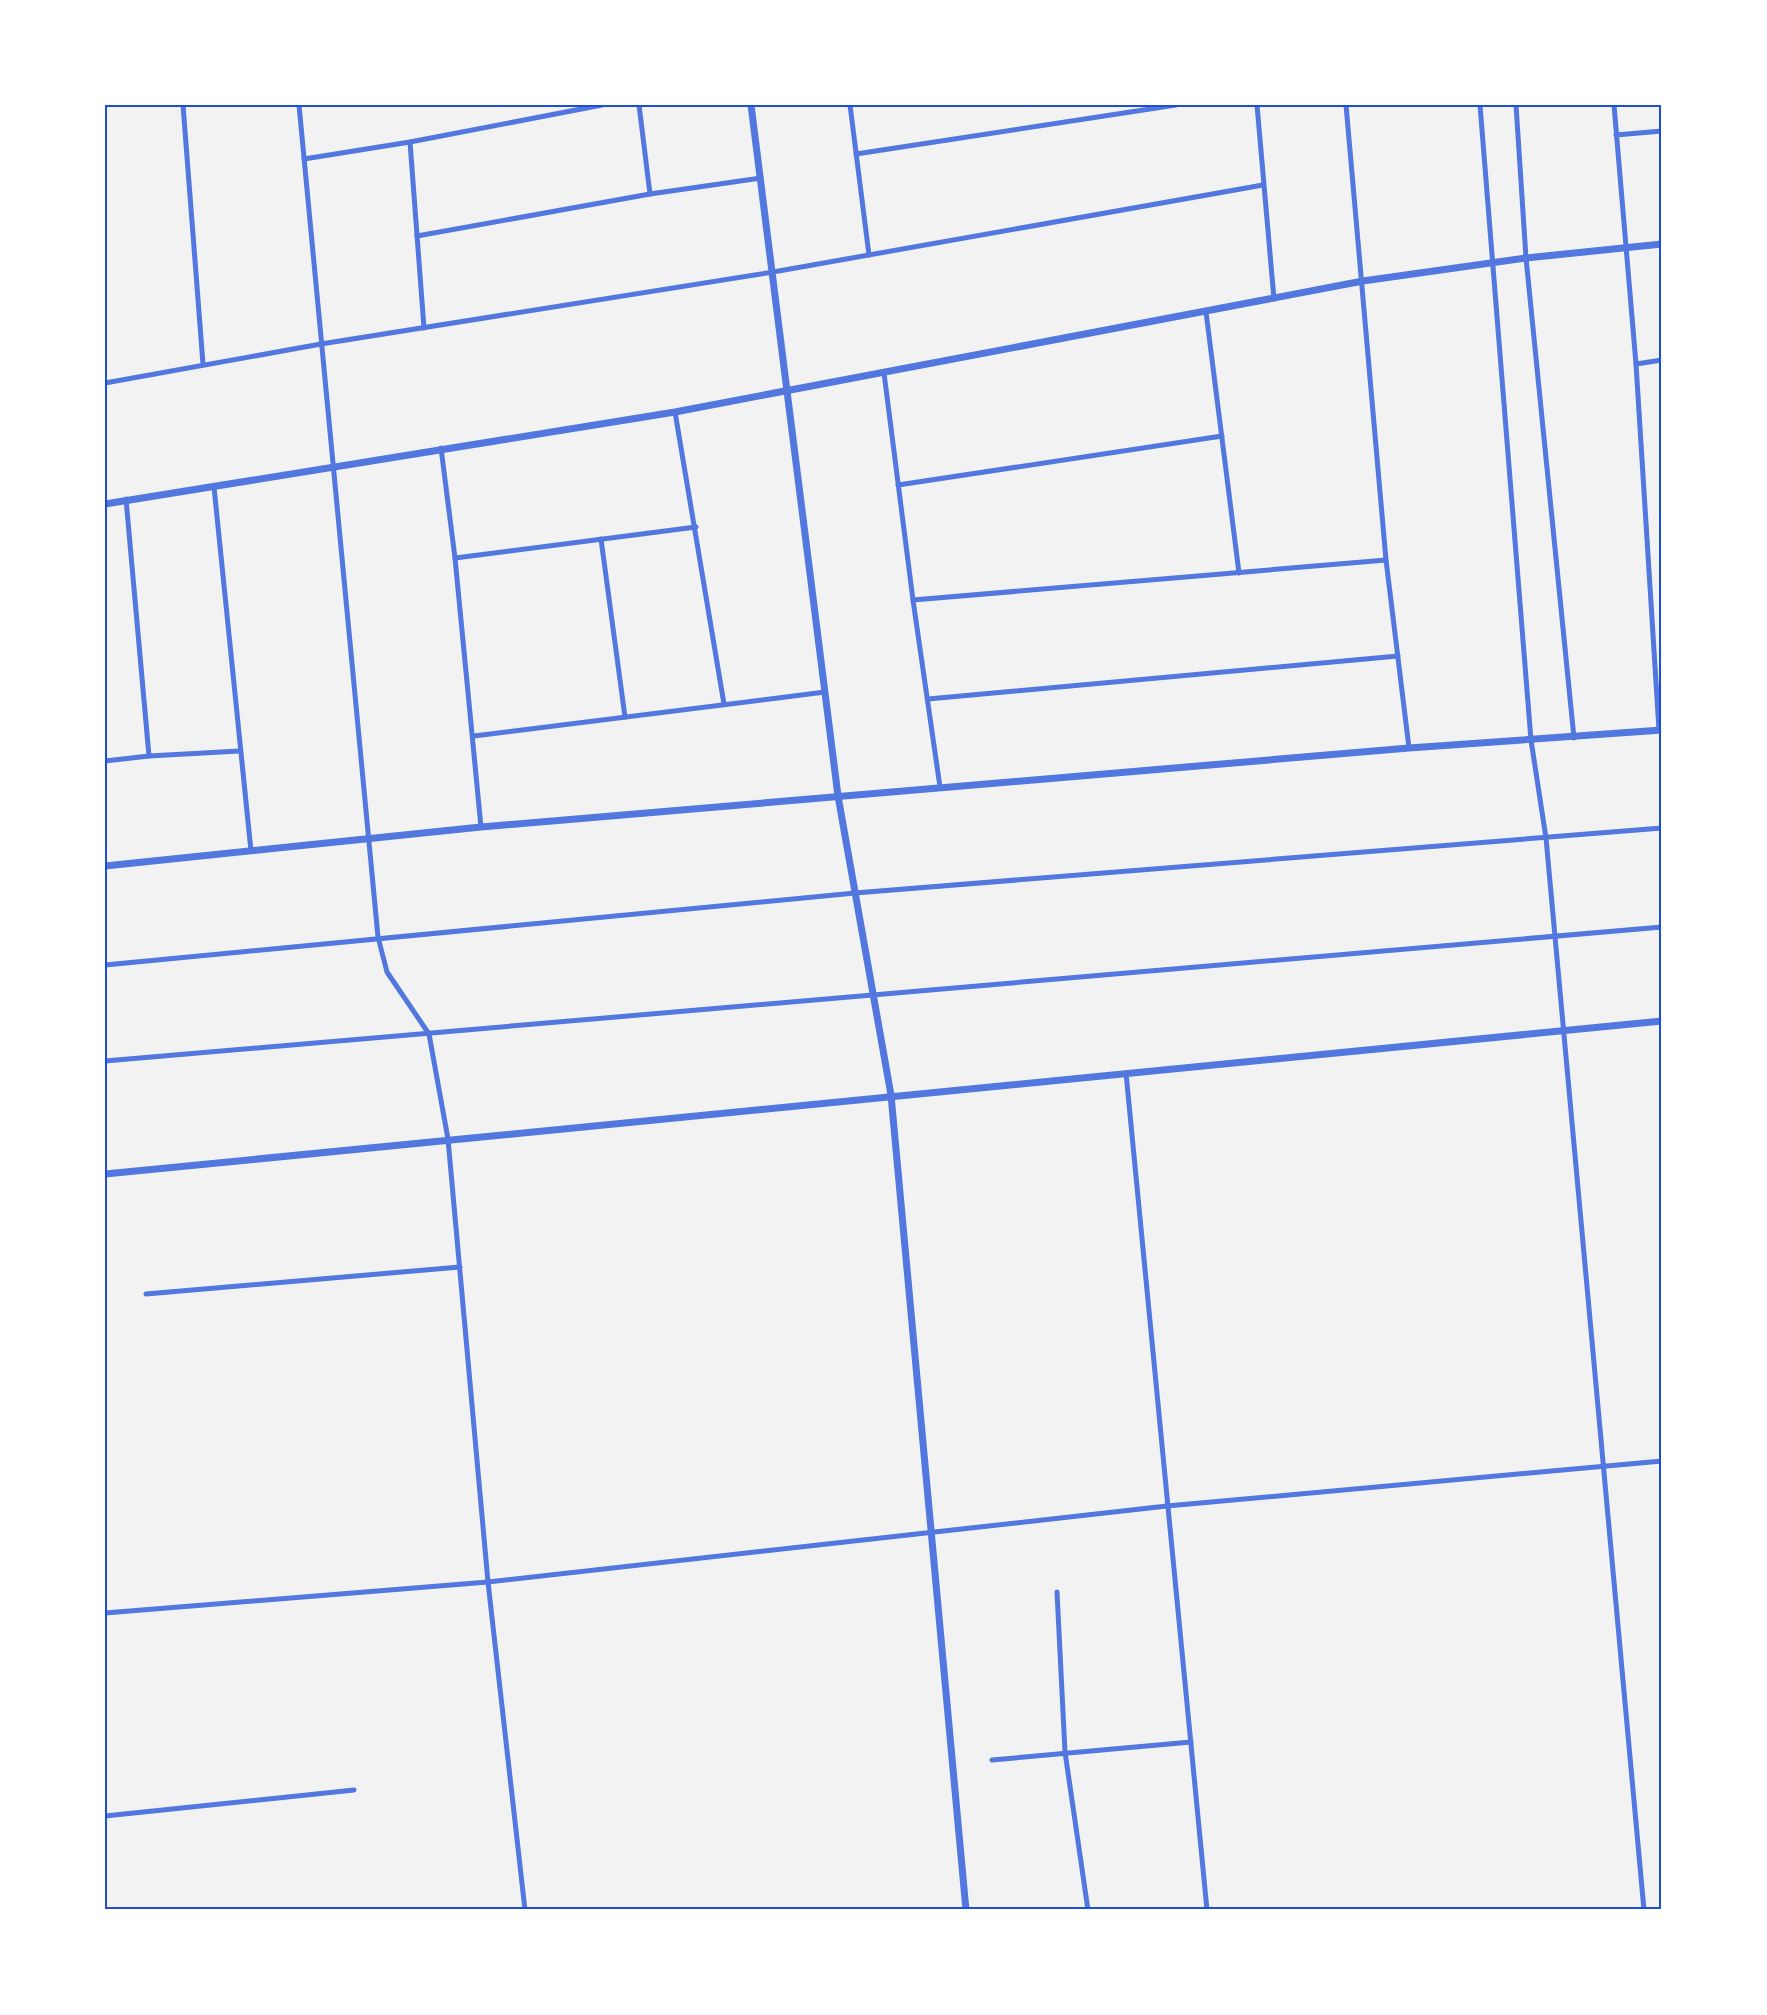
<svg xmlns="http://www.w3.org/2000/svg" width="1767" height="2015" font-family="Roboto,sans-serif">
	<style>
		.lines { fill: none; stroke-linecap: round; stroke-linejoin: round }
		.minor { stroke: #5277de; stroke-width: 5 }
		.tertiary { stroke: #5277de; stroke-width: 7 }
		.neatline { fill: none; stroke: #1d4ed8; stroke-width: 2 }
	</style>
	<rect width="100%" height="100%" fill="#f2f2f2"/>
	<g class="lines">
		<g class="minor">
			<polyline points="183,105 203,364"/>
			<polyline points="299,105 378,937 387,972 429,1034 448,1139 488,1582 525,1910"/>
			<polyline points="850,105 869,255"/>
			<polyline points="1257,105 1274,299"/>
			<polyline points="1346,105 1386,560 1409,748"/>
			<polyline points="1480,105 1531,740 1546,838 1644,1910"/>
			<polyline points="1516,105 1526,258 1574,738"/>
			<polyline points="1614,105 1636,364 1659,730"/>
			<polyline points="1616,135 1662,131"/>
			<polyline points="410,142 424,328"/>
			<polyline points="856,154 1176,105"/>
			<polyline points="304,159 410,142 602,105"/>
			<polyline points="650,194 761,178"/>
			<polyline points="417,236 650,194 639,105"/>
			<polyline points="1206,312 1239,573"/>
			<polyline points="1636,364 1662,360"/>
			<polyline points="884,373 913,600 940,787"/>
			<polyline points="105,383 321,344 773,272 1263,185"/>
			<polyline points="675,412 724,704"/>
			<polyline points="441,448 455,558 481,827"/>
			<polyline points="898,485 1222,436"/>
			<polyline points="214,487 251,851"/>
			<polyline points="126,499 149,756 239,751"/>
			<polyline points="601,539 625,717"/>
			<polyline points="455,558 696,527"/>
			<polyline points="913,600 1386,560"/>
			<polyline points="928,699 1398,656"/>
			<polyline points="474,736 825,692"/>
			<polyline points="105,761 149,756"/>
			<polyline points="105,965 855,893 1662,828"/>
			<polyline points="105,1061 1662,927"/>
			<polyline points="1126,1073 1207,1910"/>
			<polyline points="146,1294 460,1267"/>
			<polyline points="1057,1592 1065,1752 1088,1910"/>
			<polyline points="105,1613 488,1582 1167,1506 1662,1461"/>
			<polyline points="992,1760 1191,1742"/>
			<polyline points="105,1816 354,1790"/>
		</g>
		<g class="tertiary">
			<polyline points="751,105 838,796 891,1095 966,1910"/>
			<polyline points="105,504 675,412 1363,281 1526,258 1662,244"/>
			<polyline points="105,866 481,827 1409,748 1662,730"/>
			<polyline points="105,1174 1662,1021"/>
		</g>
	</g>
	<rect width="1767" height="2015" fill="none" stroke="#ffffff" stroke-width="213"/>
	<rect x="106" y="106" width="1554" height="1802" class="neatline"/>
</svg>
